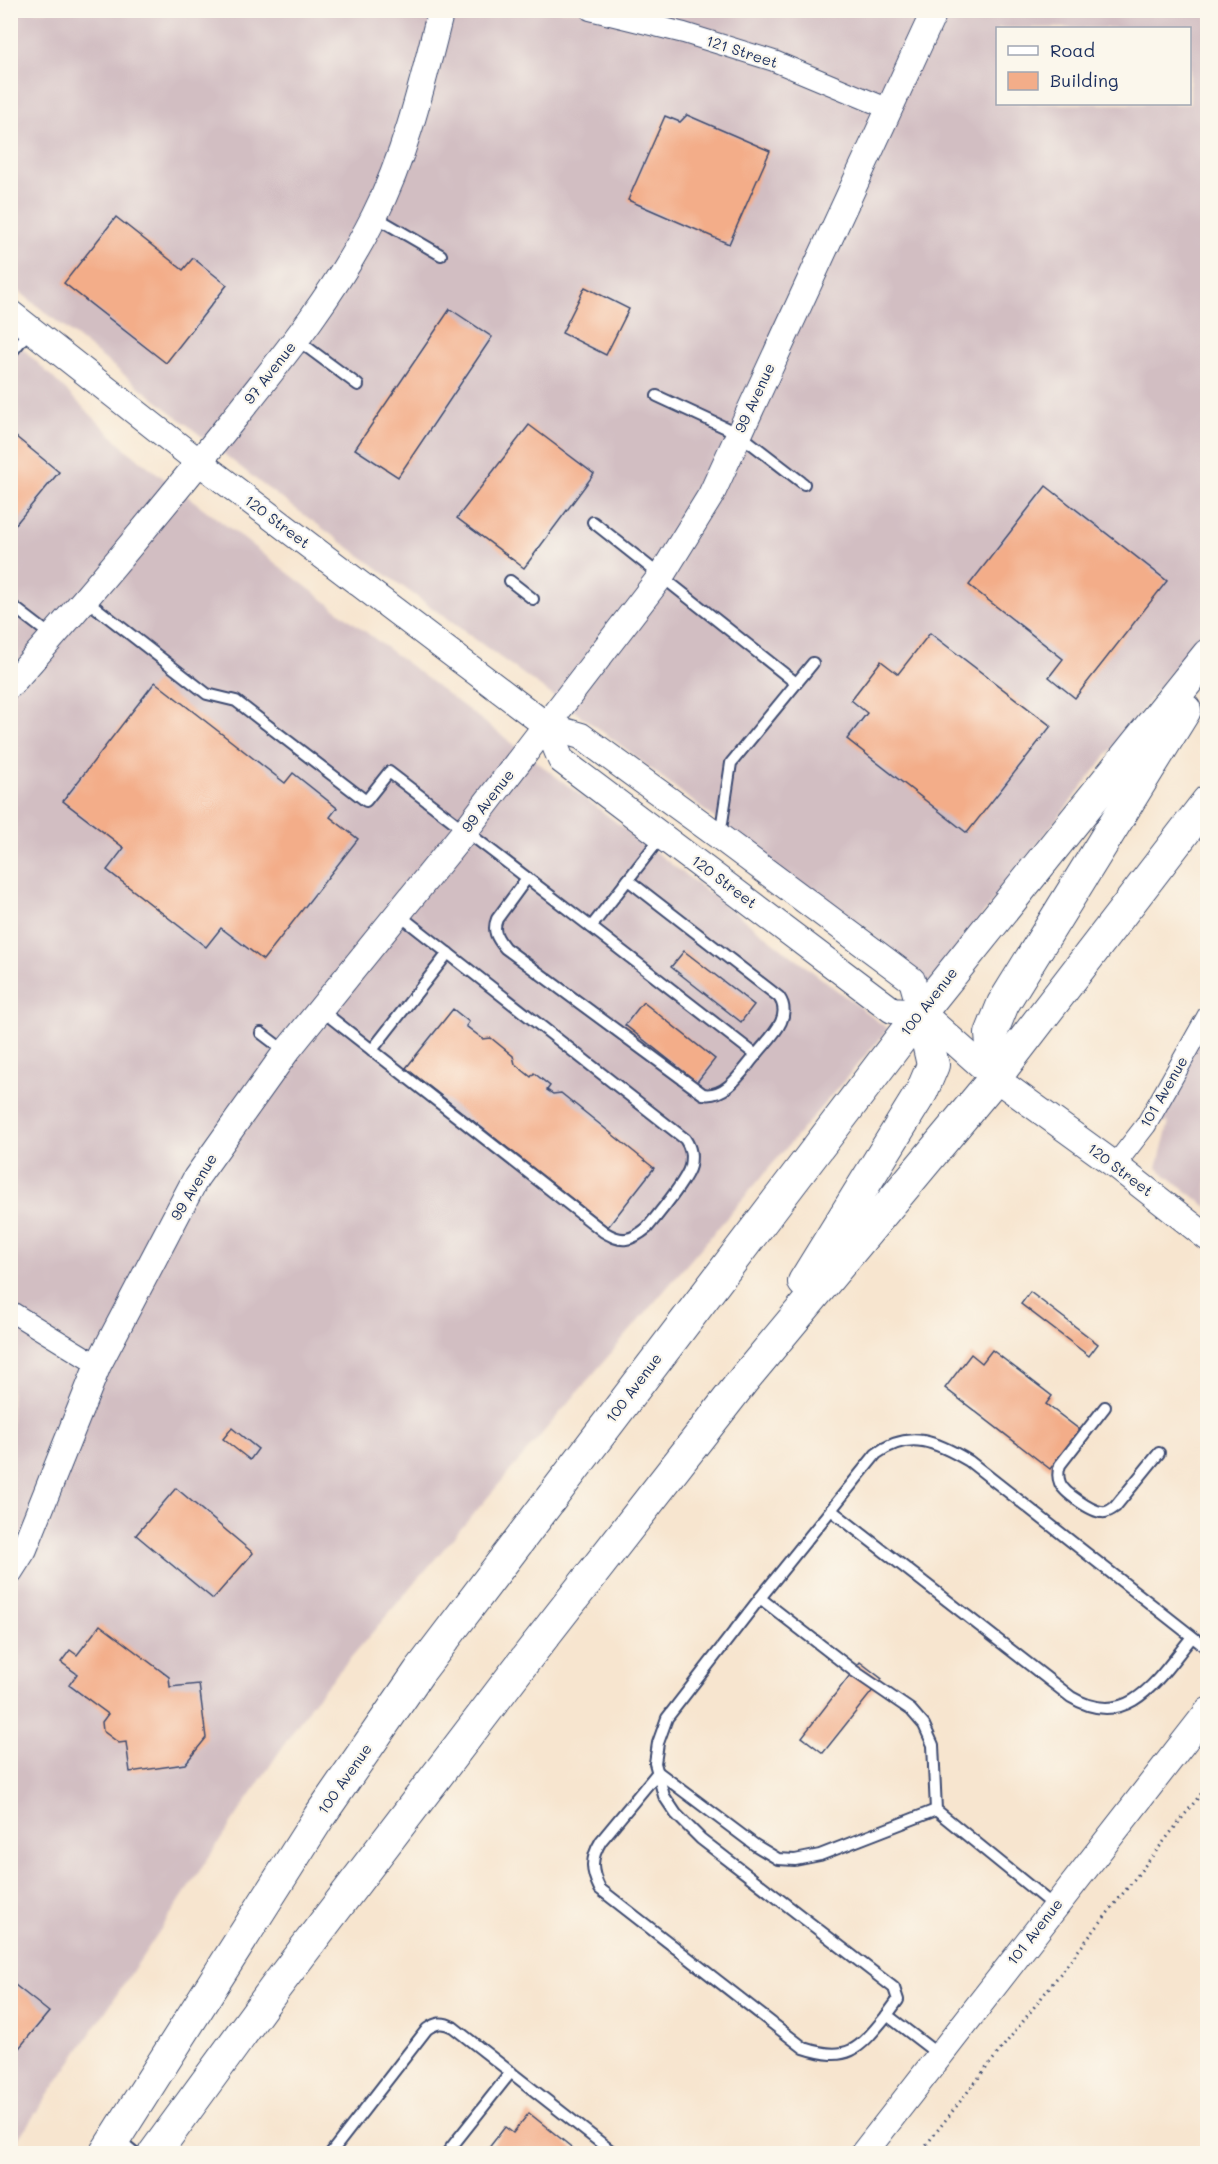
<svg xmlns="http://www.w3.org/2000/svg" width="1218" height="2164" font-family="Mali,sans-serif">
	<style>
		.industrial { fill: #d2bec2; fill-rule: evenodd }
		.building { fill: #f3ad89 }
		.lines { fill: none; stroke-linecap: round; stroke-linejoin: round }
		.service-casing { stroke: #3c4a6f; stroke-width: 14 }
		.minor-casing { stroke: #3c4a6f; stroke-width: 22 }
		.tertiary-casing { stroke: #3c4a6f; stroke-width: 28 }
		.primary-casing { stroke: #3c4a6f; stroke-width: 34 }
		.path { stroke: #3c4a6f; stroke-width: 3; stroke-dasharray: 1.5 4.5; stroke-linecap: butt }
		.service { stroke: #fff; stroke-width: 10 }
		.minor { stroke: #fff; stroke-width: 20 }
		.tertiary { stroke: #fff; stroke-width: 26 }
		.primary { stroke: #fff; stroke-width: 32 }
		.labels { text-anchor: middle; stroke-width: 4.5; stroke-linejoin: round; paint-order: stroke }
		.street-label { font-size: 15px; fill: #1b2f5e; stroke: #fbf7ec }
	</style>
	<rect width="100%" height="100%" fill="#fbf7ec"/>
	<filter id="ink" filterUnits="userSpaceOnUse"><feTurbulence type="fractalNoise" baseFrequency=".0167" numOctaves="2"/><feDisplacementMap in="SourceGraphic" scale="12" xChannelSelector="R" yChannelSelector="G"/><feConvolveMatrix kernelMatrix="1 2 1 2 8 2 1 2 1" color-interpolation-filters="sRGB"/></filter>
	<filter id="wash" filterUnits="userSpaceOnUse"><feTurbulence type="fractalNoise" baseFrequency=".008" numOctaves="4" result="noise"/><feDisplacementMap in="SourceGraphic" scale="24" xChannelSelector="R" yChannelSelector="G"/><feGaussianBlur stdDeviation="1.35" result="paint"/><feColorMatrix in="noise" values="0 0 0 0 0 0 0 0 0 0 0 0 0 0 0 0 0 1.4 0 .05"/><feComposite in="paint" operator="in"/></filter>
	<g filter="url(#wash)">
		<rect width="100%" height="100%" fill="#f7e5cf"/>
		<g class="industrial">
			<path d="M10 11H1207V626L928 985 622 746 263 485 11 285ZM998 28H1190V104H998Z"/>
			<polygon points="11,337 128,451 888,1029 312,1703 114,1999 11,2149"/>
			<polygon points="1207,1015 1207,1207 1157,1168 1169,1122 1146,1125"/>
		</g>
		<g id="blocks">
			<g class="building">
				<polygon points="687,115 770,151 729,244 628,200 665,116 680,122"/>
				<polygon points="116,217 183,270 193,258 227,285 166,363 64,283"/>
				<polygon points="585,287 629,309 606,355 562,333"/>
				<polygon points="450,309 492,337 398,477 355,449"/>
				<polygon points="529,425 594,474 524,568 457,518"/>
				<polygon points="10,432 59,472 10,531"/>
				<polygon points="1046,486 1167,581 1075,698 1049,677 1063,659 969,585"/>
				<polygon points="930,633 1051,726 967,833 847,739 867,713 851,700 881,661 898,674"/>
				<polygon points="155,682 285,783 293,773 337,808 330,817 358,839 263,960 221,928 206,947 107,870 124,848 63,801"/>
				<polygon points="684,951 754,1005 741,1022 671,967"/>
				<polygon points="643,1002 715,1059 697,1082 625,1025"/>
				<polygon points="453,1009 469,1022 466,1026 483,1039 491,1038 513,1056 515,1064 531,1077 534,1073 550,1086 547,1090 553,1094 561,1093 654,1168 608,1227 406,1068"/>
				<polygon points="1030,1292 1098,1344 1089,1356 1021,1304"/>
				<polygon points="992,1350 1052,1396 1046,1404 1080,1430 1050,1469 945,1388 971,1354 982,1363"/>
				<polygon points="232,1428 258,1449 250,1460 223,1439"/>
				<polygon points="176,1488 253,1553 213,1599 136,1535"/>
				<polygon points="100,1625 169,1677 170,1687 199,1684 206,1738 185,1764 130,1772 126,1742 119,1743 103,1731 102,1722 108,1714 69,1685 77,1674 61,1662 70,1650 77,1655"/>
				<polygon points="860,1662 882,1679 823,1753 802,1737"/>
				<polygon points="10,1981 49,2012 10,2059"/>
				<polygon points="529,2113 580,2154 484,2154 505,2127 513,2133"/>
			</g>
		</g>
	</g>
	<g filter="url(#ink)">
		<use href="#blocks" fill-opacity="0" stroke="#3c4a6f" stroke-width="1.5"/>
		<g class="lines">
			<defs>
				<g id="service">
					<polyline points="374,216 441,255"/>
					<polyline points="296,339 358,385"/>
					<polyline points="10,354 30,330"/>
					<polyline points="657,396 739,434 804,484"/>
					<polyline points="593,522 796,683"/>
					<polyline points="510,581 533,599"/>
					<polyline points="86,600 207,694 236,701 366,801 389,772 591,927 662,836"/>
					<polyline points="10,604 53,637"/>
					<polyline points="720,836 731,763 813,663"/>
					<path d="M527 878 497 919C492 931 497 938 505 948L703 1094C727 1098 742 1071 756 1055"/>
					<path d="M591 927 756 1055C769 1038 794 1018 779 997L628 880"/>
					<path d="M321 1010 604 1232C611 1236 618 1240 626 1239 634 1238 641 1233 647 1228 657 1216 687 1180 690 1166 692 1155 691 1148 685 1139L398 914"/>
					<polyline points="261,1033 286,1052"/>
					<polyline points="372,1050 448,953"/>
					<path d="M1105 1407 1060 1465C1058 1471 1057 1476 1060 1483 1063 1492 1092 1512 1102 1512 1106 1513 1111 1510 1115 1507L1159 1453"/>
					<path d="M831 1510 1071 1697C1129 1732 1159 1677 1192 1637"/>
					<path d="M760 1598 876 1454C909 1429 937 1442 969 1461L1208 1649"/>
					<path d="M887 2015C859 2049 849 2063 804 2048L600 1889C591 1871 590 1859 601 1841L658 1772 755 1845 778 1859 795 1860 820 1855 936 1810"/>
					<polyline points="939,2055 887,2015 898,2000 894,1988 701,1839 676,1814 664,1796 655,1763 658,1743 667,1718 760,1598 854,1671 911,1710 924,1725 933,1745 936,1810 1055,1907"/>
					<polyline points="118,2140 135,2154"/>
					<path d="M330 2154 427 2029C436 2023 442 2021 453 2027L615 2154"/>
					<polyline points="446,2154 511,2072"/>
				</g>
				<g id="minor">
					<polyline points="590,10 684,33 774,61 889,109"/>
					<polyline points="1115,1165 1146,1125 1208,1015"/>
					<polyline points="10,1311 98,1365"/>
				</g>
				<g id="tertiary">
					<polyline points="10,313 199,462 547,726 581,736 720,837 912,980 921,1012 995,1078 1115,1165 1208,1238"/>
					<path d="M10 685C87 599 160 511 232 421 284 356 336 292 374 217 407 152 423 81 441 10"/>
					<polyline points="547,726 561,760 892,1010 921,1012"/>
					<polyline points="10,1571 24,1549 98,1365 196,1178 286,1052 465,831 661,576 711,495 935,10"/>
					<polyline points="863,2154 1208,1711"/>
				</g>
				<g id="primary">
					<polyline points="995,1078 991,1034 1003,1004 1185,710"/>
					<polyline points="804,1282 922,1091 933,1065 921,1012"/>
					<polyline points="105,2154 319,1817 419,1672 921,1012 1208,655"/>
					<polyline points="154,2154 275,1988 518,1669 745,1378 995,1078 1208,801"/>
				</g>
			</defs>
			<use href="#service" class="service-casing"/>
			<use href="#minor" class="minor-casing"/>
			<use href="#tertiary" class="tertiary-casing"/>
			<use href="#primary" class="primary-casing"/>
			<polyline class="path" points="919,2154 1208,1785"/>
			<use href="#service" class="service"/>
			<use href="#minor" class="minor"/>
			<use href="#tertiary" class="tertiary"/>
			<use href="#primary" class="primary"/>
		</g>
	</g>
	<g class="labels">
		<g class="street-label">
			<text transform="translate(742 52) rotate(18)" y="5">121 Street</text>
			<text transform="translate(270 373) rotate(-52)" y="5">97 Avenue</text>
			<text transform="translate(755 398) rotate(-65)" y="5">99 Avenue</text>
			<text transform="translate(277 522) rotate(37)" y="5">120 Street</text>
			<text transform="translate(488 801) rotate(-52)" y="5">99 Avenue</text>
			<text transform="translate(724 882) rotate(37)" y="5">120 Street</text>
			<text transform="translate(929 1002) rotate(-52)" y="5">100 Avenue</text>
			<text transform="translate(1164 1092) rotate(-60)" y="5">101 Avenue</text>
			<text transform="translate(1120 1170) rotate(37)" y="5">120 Street</text>
			<text transform="translate(194 1187) rotate(-59)" y="5">99 Avenue</text>
			<text transform="translate(634 1388) rotate(-53)" y="5">100 Avenue</text>
			<text transform="translate(345 1779) rotate(-55)" y="5">100 Avenue</text>
			<text transform="translate(1035 1932) rotate(-52)" y="5">101 Avenue</text>
		</g>
	</g>
	<rect width="1218" height="2164" fill="none" stroke="#fbf7ec" stroke-width="36"/>
	<rect x="996" y="27" width="195" height="78" fill="#fbf7ec" stroke="#a1a7b3" stroke-width="1.5"/>
	<rect x="1008" y="46" width="30" height="9" fill="#ffffff" stroke="#a1a7b3" stroke-width="1.5"/>
	<text x="1050" y="57" font-size="18" fill="#1b2f5e">Road</text>
	<rect x="1008" y="72" width="30" height="18" fill="#f3ad89" stroke="#a1a7b3" stroke-width="1.5"/>
	<text x="1050" y="87" font-size="18" fill="#1b2f5e">Building</text>
</svg>
